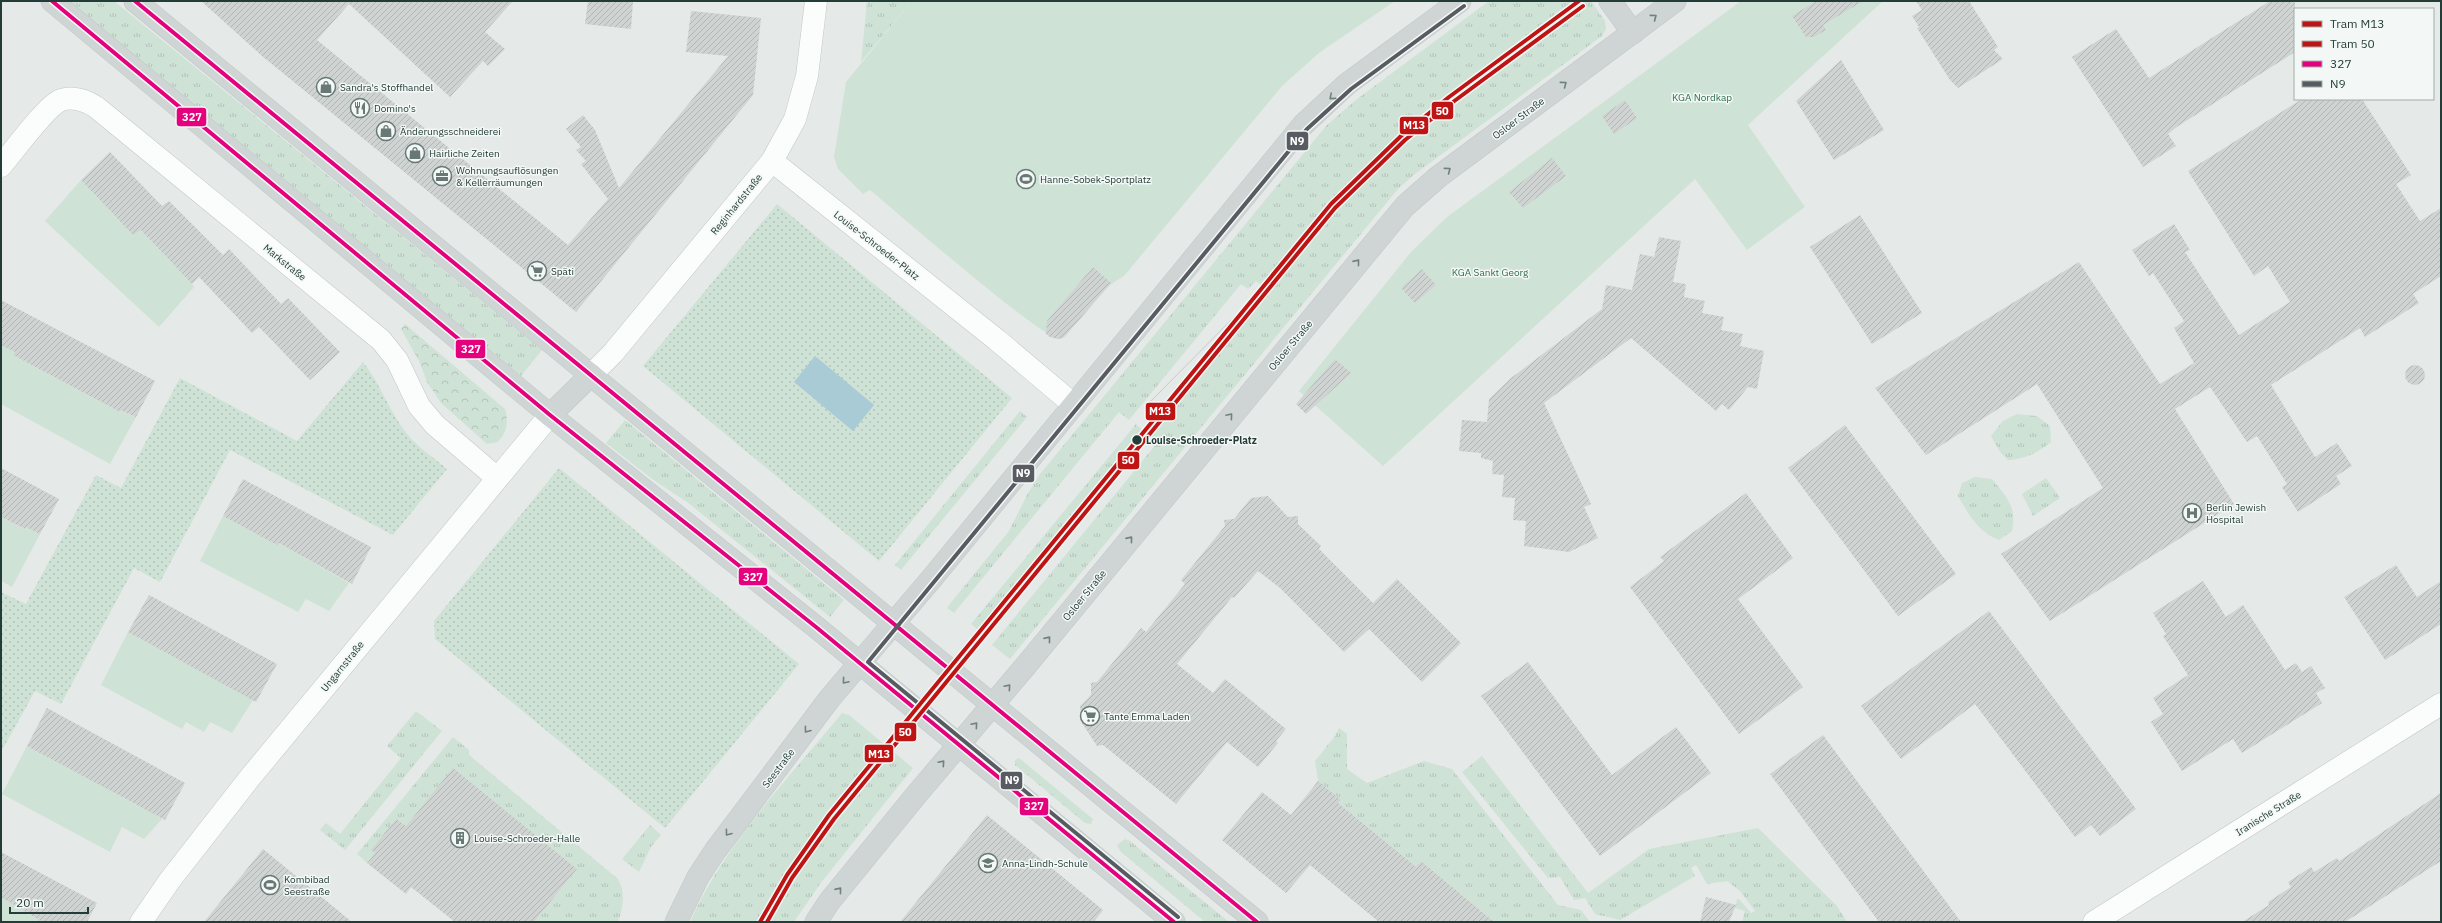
<svg xmlns="http://www.w3.org/2000/svg" width="2442" height="923" font-family="'IBM Plex Sans',sans-serif">
	<style>
		.grass { fill: url(#grass-tufts) }
		.forest { fill: url(#forest-crowns) }
		.park { fill: url(#park-dots) }
		.garden { fill: #cfe2d6 }
		.water { fill: #a8cbd5 }
		.building { fill: url(#building-hatch) }
		.lines { fill: none; stroke-linecap: round; stroke-linejoin: round }
		.minor-casing { stroke: #c2c7c5; stroke-width: 23 }
		.tertiary-casing { stroke: #c2c7c5; stroke-width: 23 }
		.primary-casing { stroke: #c1c9c7; stroke-width: 23 }
		.minor { stroke: #fbfcfc; stroke-width: 22 }
		.tertiary { stroke: #fbfcfc; stroke-width: 22 }
		.primary { stroke: #ced5d4; stroke-width: 22 }
		.tram { stroke: #c7cbca; stroke-width: 1 }
		.bus-1-casing { stroke: #f3f8f6; stroke-width: 7 }
		.bus-2-casing { stroke: #f3f8f6; stroke-width: 7 }
		.bus-1 { stroke: #e5007d; stroke-width: 4 }
		.bus-2 { stroke: #595b62; stroke-width: 4 }
		.tram-1-casing { stroke: #f3f8f6; stroke-width: 7 }
		.tram-2-casing { stroke: #f3f8f6; stroke-width: 7 }
		.tram-1 { stroke: #be1414; stroke-width: 4 }
		.tram-2 { stroke: #be1414; stroke-width: 4 }
		.oneway { stroke: #70817e }
		.stop-dot { fill: #243c37; stroke: #f3f8f6; stroke-width: 1.5 }
		.labels { text-anchor: middle; stroke-width: 3; stroke-linejoin: round; paint-order: stroke }
		.poi-label { font-size: 10px; fill: #243c37; stroke: #f3f8f6; text-anchor: start }
		.park-label { font-size: 10px; fill: #31704e; stroke: #f3f8f6 }
		.street-label { font-size: 10px; fill: #243c37; stroke: #f3f8f6 }
		.stop-label { font-size: 10px; font-weight: bold; fill: #243c37; stroke: #f3f8f6; text-anchor: start }
		.line-badge { stroke: #f3f8f6; stroke-width: 1.5 }
		.badge-label { font-size: 11px; text-anchor: middle; font-weight: bold; fill: #fff }
	</style>
	<defs>
		<pattern id="grass-tufts" width="24" height="20" patternUnits="userSpaceOnUse"><rect width="24" height="20" fill="#cfe2d6"/><path d="M3 7l-1-3M5 7V3M7 7l1-3M15 17l-1-3M17 17v-4M19 17l1-3" fill="none" stroke="#b2c3b8"/></pattern>
		<pattern id="forest-crowns" width="20" height="18" patternUnits="userSpaceOnUse"><rect width="20" height="18" fill="#cfe2d6"/><path d="M2 6a3 3 0 1 1 6 0M12 15a3 3 0 1 1 6 0" fill="none" stroke="#b2c3b8"/></pattern>
		<pattern id="park-dots" width="8" height="8" patternUnits="userSpaceOnUse"><rect width="8" height="8" fill="#cfe2d6"/><path d="M2 2h.1M6 6h.1" fill="none" stroke="#b2c3b8" stroke-width="1.8" stroke-linecap="round"/></pattern>
		<pattern id="building-hatch" width="6" height="6" patternUnits="userSpaceOnUse"><rect width="6" height="6" fill="#cfd3d2"/><path d="M-1 1l2-2M0 6l6-6M5 7l2-2" fill="none" stroke="#b2b6b5"/></pattern>
	</defs>
	<rect width="100%" height="100%" fill="#e5eae8"/>
	<g class="grass">
		<polygon points="67,1 114,1 542,350 521,376"/>
		<polygon points="867,1 912,1 861,62"/>
		<polygon points="1489,1 1591,1 1605,21 1606,29 1602,36 1415,174 1398,189 1010,659 992,645 1157,443 1147,435 1267,290 1256,281 1248,289 1241,284 1129,420 1119,412 954,613 947,608 949,605 1009,531 1028,493 1040,474 1326,126 1357,99"/>
		<polygon points="1020,411 1027,417 901,570 895,565"/>
		<path d="M2017 414 2037 416 2050 426 2051 442C2037 453 2026 459 2008 460L2000 452 1991 436 2003 421Z"/>
		<polygon points="625,420 844,600 830,617 687,502 652,479 606,443"/>
		<polygon points="1136,424 1142,430 978,630 971,624"/>
		<path d="M1975 477 1992 479C2007 497 2017 507 2012 531L1999 540C1978 532 1969 515 1958 496L1962 483Z"/>
		<polygon points="2046,478 2060,498 2033,516 2022,494"/>
		<polygon points="416,711 442,731 345,850 320,830 326,823 340,834 401,758 387,746"/>
		<path d="M842 713 849 715 913 768 820 884 794 922H690C725 843 788 779 842 713Z"/>
		<polygon points="1339,728 1347,734 1347,769 1367,783 1424,761 1452,769 1558,905 1581,910 1590,922 1483,922 1477,918 1482,911 1479,909 1477,912 1467,904 1469,901 1460,893 1457,896 1447,888 1450,885 1421,861 1413,870 1344,813 1347,810 1338,803 1341,800 1318,781 1315,761 1335,736"/>
		<path d="M453 737 469 750V755L618 879C626 893 623 907 618 922H534L577 869 453 769 406 826 396 819 372 850 375 853 367 863 357 854Z"/>
		<polygon points="1482,756 1588,893 1649,849 1758,828 1837,906 1847,922 1742,922 1745,911 1735,908 1737,899 1739,899 1751,913 1755,911 1740,891 1727,881 1707,884 1696,865 1691,868 1695,876 1620,920 1595,914 1585,898 1574,900 1560,877 1548,878 1462,772"/>
		<polygon points="1019,758 1093,819 1091,824 1085,823 1015,765 1015,760"/>
		<polygon points="650,825 661,835 651,847 639,872 622,859"/>
		<polygon points="1125,839 1130,841 1229,922 1205,922 1120,851 1117,845"/>
	</g>
	<path class="forest" d="M405 324 505 409C509 423 507 431 498 442L487 444 441 403 427 382 419 361 401 329Z"/>
	<g class="park">
		<polygon points="777,204 1012,398 879,561 643,366"/>
		<path d="M363 362C381 384 389 412 408 435 418 448 435 458 447 469L393 535 230 450 160 582 134 568 61 704 35 691 1 752V592L26 604 96 475 121 488 180 378 297 441Z"/>
		<polygon points="559,468 799,664 665,828 435,639 434,621"/>
	</g>
	<g class="garden">
		<path d="M912 1H1395L1319 53 1283 85 1124 276C1102 287 1090 311 1074 326 1069 330 1067 337 1061 339 1046 343 892 208 870 190L863 194 838 169 834 157 846 82Z"/>
		<polygon points="1741,1 1883,1 1748,125 1805,207 1747,250 1695,179 1383,466 1299,391 1411,252 1447,217"/>
		<polygon points="81,180 133,235 141,230 192,284 194,287 159,327 45,221"/>
		<polygon points="1,345 15,352 13,355 120,412 121,410 136,417 110,464 1,404"/>
		<polygon points="223,516 277,545 279,543 349,583 329,611 306,599 298,612 200,561"/>
		<polygon points="1,517 24,529 26,527 40,534 12,587 1,581"/>
		<polygon points="128,632 253,700 232,733 210,722 204,732 186,722 182,729 101,685"/>
		<polygon points="27,746 113,789 112,792 136,805 138,803 153,811 152,813 162,819 144,839 122,827 110,852 2,794"/>
		<polygon points="1,897 25,910 24,912 42,922 1,922"/>
	</g>
	<polygon class="water" points="815,356 874,405 853,431 794,382"/>
	<g class="building">
		<polygon points="201,1 513,1 485,32 505,49 488,66 483,61 450,97 349,4 317,40 568,245 608,199 581,164 586,161 576,150 581,147 566,129 583,115 595,130 619,188 728,56 686,52 691,11 761,18 753,95 576,312 262,56"/>
		<polygon points="588,1 633,1 631,29 585,24"/>
		<polygon points="1816,1 1863,1 1823,25 1826,30 1814,37 1806,37 1792,16"/>
		<polygon points="1916,1 1969,1 1998,47 1994,50 2003,59 1958,88 1950,80 1917,28 1919,27 1912,16 1922,10"/>
		<polygon points="2270,1 2295,1 2295,52 2178,126 2168,134 2176,146 2143,167 2072,57 2116,29 2149,78"/>
		<polygon points="1841,60 1884,130 1834,160 1796,101"/>
		<polygon points="2302,99 2362,99 2411,175 2396,184 2420,221 2441,208 2441,276 2413,294 2419,303 2365,337 2360,328 2271,385 2315,457 2337,443 2352,466 2336,476 2341,484 2298,512 2282,487 2287,484 2257,436 2247,442 2210,387 2175,409 2234,504 2050,621 2001,554 2103,488 2037,384 1926,455 1875,388 2079,262 2160,384 2194,363 2174,328 2184,321 2153,273 2149,276 2132,250 2174,224 2190,250 2185,252 2239,335 2290,302 2268,266 2254,276 2188,171"/>
		<polygon points="1625,100 1637,118 1614,134 1602,116"/>
		<polygon points="110,152 162,206 169,201 223,255 229,249 281,304 288,298 340,352 310,380 259,327 252,333 199,277 192,284 141,230 133,235 81,180"/>
		<polygon points="1552,158 1566,176 1523,208 1509,192"/>
		<polygon points="1860,215 1922,313 1872,344 1810,247"/>
		<polygon points="1659,237 1681,241 1673,282 1686,284 1684,297 1705,301 1702,313 1724,317 1721,330 1743,334 1740,346 1764,351 1757,389 1748,387 1729,410 1722,404 1716,411 1631,338 1544,403 1591,504 1584,507 1598,538 1569,552 1524,546 1526,521 1513,520 1515,498 1502,497 1504,475 1492,474 1493,461 1481,458 1481,453 1459,451 1462,420 1487,422 1489,399 1511,378 1602,309 1606,285 1632,290 1640,254 1654,257"/>
		<polygon points="1093,267 1111,283 1064,337 1058,339 1050,337 1046,334 1047,321"/>
		<polygon points="1422,269 1436,285 1415,303 1401,288"/>
		<polygon points="1,300 155,381 136,417 121,410 120,412 13,355 15,352 1,345"/>
		<polygon points="1335,359 1351,373 1306,414 1296,404"/>
		<circle cx="2415" cy="375" r="10"/>
		<polygon points="1845,425 1956,574 1898,616 1788,468"/>
		<polygon points="1,468 59,499 40,534 26,527 25,529 1,517"/>
		<polygon points="243,479 371,547 352,584 279,543 277,545 223,516"/>
		<polygon points="1746,493 1793,558 1738,599 1803,687 1739,734 1630,587 1664,561 1660,557"/>
		<polygon points="1268,496 1288,517 1298,516 1298,524 1321,546 1319,549 1373,603 1397,579 1461,643 1422,682 1369,629 1344,652 1280,588 1258,571 1234,598 1232,597 1177,664 1213,693 1225,679 1286,729 1276,741 1278,743 1258,767 1227,742 1176,804 1103,745 1097,746 1082,723 1080,706 1091,695 1091,683 1097,682 1141,628 1146,632 1185,584 1181,580 1225,526 1224,520 1234,519 1251,498"/>
		<polygon points="2396,565 2417,597 2441,581 2441,624 2385,660 2344,597"/>
		<polygon points="2203,581 2226,617 2243,605 2285,670 2296,663 2302,672 2311,666 2325,688 2316,693 2322,703 2242,753 2233,739 2182,771 2151,722 2163,714 2153,698 2188,675 2163,636 2166,634 2153,613"/>
		<polygon points="149,595 277,664 256,702 128,632"/>
		<polygon points="1989,611 2136,809 2100,836 2091,825 2075,837 1975,704 1901,759 1861,706"/>
		<polygon points="1528,662 1612,775 1676,727 1711,773 1600,856 1481,696"/>
		<polygon points="47,708 185,783 165,820 27,746"/>
		<polygon points="1823,735 1961,922 1879,922 1770,774"/>
		<polygon points="453,768 577,869 534,922 455,922 411,887 406,894 367,863 375,853 371,850 396,819 406,826"/>
		<polygon points="1318,781 1341,800 1338,803 1416,867 1421,861 1494,922 1379,922 1310,865 1286,893 1222,840 1262,792 1291,815"/>
		<polygon points="2441,793 2441,861 2345,922 2242,922 2269,905 2268,902 2291,887 2288,882 2311,867 2314,872 2337,858 2339,861"/>
		<polygon points="987,815 1103,910 1094,922 900,922"/>
		<polygon points="263,849 352,922 204,922"/>
		<polygon points="1,852 97,903 87,922 42,922 1,897"/>
		<polygon points="1706,897 1736,905 1729,922 1700,922"/>
	</g>
	<g class="lines">
		<defs>
			<g id="minor">
				<polyline points="772,161 997,340 1074,405"/>
				<path d="M1 166C13 152 46 106 61 100 74 96 85 100 96 107L381 340 397 360 419 406 435 425 497 478"/>
				<polyline points="141,922 170,880 248,780 550,415"/>
				<polyline points="2094,922 2441,704"/>
			</g>
			<polyline id="tertiary" points="591,375 613,353 772,161 795,119 807,76 816,1"/>
			<g id="primary">
				<polyline points="52,1 550,415 816,627 1174,922"/>
				<path d="M135 1C511 306 884 614 1257 922"/>
				<polyline points="1610,1 1633,33"/>
				<polyline points="550,415 591,375"/>
				<polyline points="676,922 698,877 715,851 830,698 933,577 1303,125 1347,84 1460,1"/>
				<polyline points="816,922 829,902 917,794 1023,669 1405,206 1438,177 1675,1"/>
			</g>
		</defs>
		<use href="#minor" class="minor-casing"/>
		<use href="#tertiary" class="tertiary-casing"/>
		<use href="#primary" class="primary-casing"/>
		<use href="#minor" class="minor"/>
		<use href="#tertiary" class="tertiary"/>
		<use href="#primary" class="primary"/>
		<polyline class="tram" points="1150,402 1253,298"/>
		<defs>
			<g id="bus-1">
				<polyline points="52,1 550,415 816,627 1174,922"/>
				<polyline points="135,1 1257,922"/>
			</g>
			<polyline id="bus-2" points="1178,917 868,662 1307,129 1351,89 1464,6"/>
		</defs>
		<use href="#bus-1" class="bus-1-casing"/>
		<use href="#bus-2" class="bus-2-casing"/>
		<use href="#bus-1" class="bus-1"/>
		<use href="#bus-2" class="bus-2"/>
		<defs>
			<polyline id="tram-1" points="760,922 787,875 829,815 1331,204 1401,136 1449,97 1579,1"/>
			<polyline id="tram-2" points="767,922 792,878 834,819 1335,208 1405,140 1453,102 1583,6"/>
		</defs>
		<use href="#tram-1" class="tram-1-casing"/>
		<use href="#tram-2" class="tram-2-casing"/>
		<use href="#tram-1" class="tram-1"/>
		<use href="#tram-2" class="tram-2"/>
	</g>
	<defs><path id="oneway-chevron" d="M-2-3.5L2.5 0L-2 3.5" fill="none" stroke-width="1.6" stroke-linecap="round" stroke-linejoin="round"/></defs>
	<g class="oneway">
		<use href="#oneway-chevron" transform="translate(1654 17) rotate(-37)"/>
		<use href="#oneway-chevron" transform="translate(1564 84) rotate(-37)"/>
		<use href="#oneway-chevron" transform="translate(1332 97) rotate(139)"/>
		<use href="#oneway-chevron" transform="translate(1448 170) rotate(-37)"/>
		<use href="#oneway-chevron" transform="translate(1357 262) rotate(-51)"/>
		<use href="#oneway-chevron" transform="translate(1230 416) rotate(-50)"/>
		<use href="#oneway-chevron" transform="translate(1130 539) rotate(-51)"/>
		<use href="#oneway-chevron" transform="translate(1048 639) rotate(-51)"/>
		<use href="#oneway-chevron" transform="translate(845 681) rotate(130)"/>
		<use href="#oneway-chevron" transform="translate(1008 687) rotate(-49)"/>
		<use href="#oneway-chevron" transform="translate(975 725) rotate(-49)"/>
		<use href="#oneway-chevron" transform="translate(807 730) rotate(127)"/>
		<use href="#oneway-chevron" transform="translate(942 763) rotate(-49)"/>
		<use href="#oneway-chevron" transform="translate(728 833) rotate(127)"/>
		<use href="#oneway-chevron" transform="translate(839 890) rotate(-51)"/>
	</g>
	<defs>
		<symbol id="shop-ring" viewBox="-11 -11 22 22"><circle r="9.5" fill="#f3f8f6" stroke="#687975" stroke-width="1.5"/><path d="M-5-2.5h2.3a2.7 3.5 0 0 1 5.4 0H5L5.5 6h-11ZM-1.5-2.5h3a1.5 2.3 0 0 0-3 0Z" fill="#687975"/></symbol>
		<symbol id="restaurant-ring" viewBox="-11 -11 22 22"><circle r="9.5" fill="#f3f8f6" stroke="#687975" stroke-width="1.5"/><path d="M-5-6h1v4h1v-4h1v4h1v-4h1v5L-1.5 .5V6h-2V.5L-5-1ZM5-6V6H3V1.5H1.5Q1.5-4 5-6Z" fill="#687975"/></symbol>
		<symbol id="office-ring" viewBox="-11 -11 22 22"><circle r="9.5" fill="#f3f8f6" stroke="#687975" stroke-width="1.5"/><path d="M-6-3h4V-5.5h4V-3h4V5H-6ZM-1-4.5V-3h2v-1.5ZM-6 0V1H6V0Z" fill="#687975"/></symbol>
		<symbol id="stadium-ring" viewBox="-11 -11 22 22"><circle r="9.5" fill="#f3f8f6" stroke="#687975" stroke-width="1.5"/><path d="M0-5a6.5 5 0 1 0 0 10a6.5 5 0 1 0 0-10ZM-3.5-1.8h7v3.6h-7Z" fill="#687975"/></symbol>
		<symbol id="supermarket-ring" viewBox="-11 -11 22 22"><circle r="9.5" fill="#f3f8f6" stroke="#687975" stroke-width="1.5"/><path d="M-6-5.5h2.5l.6 2H6L4.5 2H-2.5L-4.4-4H-6ZM-1.5 3.2a1.3 1.3 0 1 0 .1 0ZM3 3.2a1.3 1.3 0 1 0 .1 0Z" fill="#687975"/></symbol>
		<symbol id="hospital-ring" viewBox="-11 -11 22 22"><circle r="9.5" fill="#f3f8f6" stroke="#687975" stroke-width="1.5"/><path d="M-5-5h3v3.5h4V-5h3V5h-3V1.5h-4V5h-3Z" fill="#687975"/></symbol>
		<symbol id="building-ring" viewBox="-11 -11 22 22"><circle r="9.5" fill="#f3f8f6" stroke="#687975" stroke-width="1.5"/><path d="M-4-6H4V6H1V3H-1V6H-4ZM-2.5-4.3h1.7v1.8h-1.7ZM.8-4.3h1.7v1.8H.8ZM-2.5-1h1.7V.8h-1.7ZM.8-1h1.7V.8H.8Z" fill="#687975"/></symbol>
		<symbol id="school-ring" viewBox="-11 -11 22 22"><circle r="9.5" fill="#f3f8f6" stroke="#687975" stroke-width="1.5"/><path d="M0-5L7-2L0 1L-7-2ZM-4 1L0 2.5L4 1V4Q0 6-4 4Z" fill="#687975"/></symbol>
	</defs>
	<g fill-rule="evenodd">
		<use href="#shop-ring" x="315" y="76" width="22" height="22"/>
		<use href="#restaurant-ring" x="349" y="97" width="22" height="22"/>
		<use href="#shop-ring" x="375" y="120" width="22" height="22"/>
		<use href="#shop-ring" x="404" y="142" width="22" height="22"/>
		<use href="#office-ring" x="431" y="165" width="22" height="22"/>
		<use href="#stadium-ring" x="1015" y="168" width="22" height="22"/>
		<use href="#supermarket-ring" x="526" y="260" width="22" height="22"/>
		<use href="#hospital-ring" x="2181" y="502" width="22" height="22"/>
		<use href="#supermarket-ring" x="1079" y="705" width="22" height="22"/>
		<use href="#building-ring" x="449" y="827" width="22" height="22"/>
		<use href="#school-ring" x="977" y="852" width="22" height="22"/>
		<use href="#stadium-ring" x="259" y="874" width="22" height="22"/>
	</g>
	<circle class="stop-dot" cx="1137" cy="440" r="5.5"/>
	<g class="labels">
		<g class="poi-label">
			<text x="340" y="91">Sandra's Stoffhandel</text>
			<text x="374" y="112">Domino's</text>
			<text x="400" y="135">Änderungsschneiderei</text>
			<text x="429" y="157">Hairliche Zeiten</text>
			<text x="456" y="174">Wohnungsauflösungen<tspan x="456" dy="12">&amp; Kellerräumungen</tspan></text>
			<text x="1040" y="183">Hanne-Sobek-Sportplatz</text>
			<text x="551" y="275">Späti</text>
			<text x="2206" y="511">Berlin Jewish<tspan x="2206" dy="12">Hospital</tspan></text>
			<text x="1104" y="720">Tante Emma Laden</text>
			<text x="474" y="842">Louise-Schroeder-Halle</text>
			<text x="1002" y="867">Anna-Lindh-Schule</text>
			<text x="284" y="883">Kombibad<tspan x="284" dy="12">Seestraße</tspan></text>
		</g>
		<g class="park-label">
			<text x="1702" y="101">KGA Nordkap</text>
			<text x="1490" y="276">KGA Sankt Georg</text>
		</g>
		<g class="street-label">
			<text transform="translate(1518 118) rotate(-37)" y="4">Osloer Straße</text>
			<text transform="translate(736 204) rotate(-51)" y="4">Reginhardstraße</text>
			<text transform="translate(877 245) rotate(38)" y="4">Louise-Schroeder-Platz</text>
			<text transform="translate(285 262) rotate(39)" y="4">Markstraße</text>
			<text transform="translate(1290 345) rotate(-50)" y="4">Osloer Straße</text>
			<text transform="translate(1084 595) rotate(-51)" y="4">Osloer Straße</text>
			<text transform="translate(342 666) rotate(-51)" y="4">Ungarnstraße</text>
			<text transform="translate(778 768) rotate(-53)" y="4">Seestraße</text>
			<text transform="translate(2268 813) rotate(-32)" y="4">Iranische Straße</text>
		</g>
		<g class="stop-label">
			<text x="1146" y="444">Louise-Schroeder-Platz</text>
		</g>
	</g>
	<g class="line-badge">
		<rect x="1431" y="101" width="23" height="19" rx="4" fill="#be1414"/>
		<rect x="176" y="107" width="31" height="20" rx="4" fill="#e5007d"/>
		<rect x="1399" y="116" width="30" height="19" rx="4" fill="#be1414"/>
		<rect x="1286" y="131" width="23" height="20" rx="4" fill="#595b62"/>
		<rect x="455" y="339" width="31" height="20" rx="4" fill="#e5007d"/>
		<rect x="1145" y="402" width="31" height="19" rx="4" fill="#be1414"/>
		<rect x="1117" y="451" width="23" height="19" rx="4" fill="#be1414"/>
		<rect x="1012" y="464" width="23" height="19" rx="4" fill="#595b62"/>
		<rect x="738" y="567" width="30" height="19" rx="4" fill="#e5007d"/>
		<rect x="894" y="722" width="23" height="20" rx="4" fill="#be1414"/>
		<rect x="864" y="744" width="30" height="19" rx="4" fill="#be1414"/>
		<rect x="1000" y="771" width="23" height="19" rx="4" fill="#595b62"/>
		<rect x="1019" y="797" width="30" height="19" rx="4" fill="#e5007d"/>
	</g>
	<g class="badge-label">
		<text x="1442" y="115">50</text>
		<text x="192" y="121">327</text>
		<text x="1414" y="129">M13</text>
		<text x="1297" y="145">N9</text>
		<text x="471" y="353">327</text>
		<text x="1160" y="415">M13</text>
		<text x="1128" y="464">50</text>
		<text x="1023" y="477">N9</text>
		<text x="753" y="581">327</text>
		<text x="905" y="736">50</text>
		<text x="879" y="758">M13</text>
		<text x="1012" y="784">N9</text>
		<text x="1034" y="810">327</text>
	</g>
	<rect width="2442" height="923" fill="none" stroke="#243c37" stroke-width="4"/>
	<rect x="2294" y="8" width="140" height="92" fill="#f3f8f6" stroke="#a0adaa"/>
	<rect x="2302" y="21" width="20" height="6" fill="#be1414" stroke="#a0adaa"/>
	<text x="2330" y="28" font-size="12" fill="#243c37">Tram M13</text>
	<rect x="2302" y="41" width="20" height="6" fill="#be1414" stroke="#a0adaa"/>
	<text x="2330" y="48" font-size="12" fill="#243c37">Tram 50</text>
	<rect x="2302" y="61" width="20" height="6" fill="#e5007d" stroke="#a0adaa"/>
	<text x="2330" y="68" font-size="12" fill="#243c37">327</text>
	<rect x="2302" y="81" width="20" height="6" fill="#595b62" stroke="#a0adaa"/>
	<text x="2330" y="88" font-size="12" fill="#243c37">N9</text>
	<path d="M10 907v6h78v-6" fill="none" stroke="#243c37" stroke-width="2"/>
	<text x="16" y="907" font-size="12" fill="#243c37" stroke="#f3f8f6" stroke-width="3" paint-order="stroke">20 m</text>
</svg>
